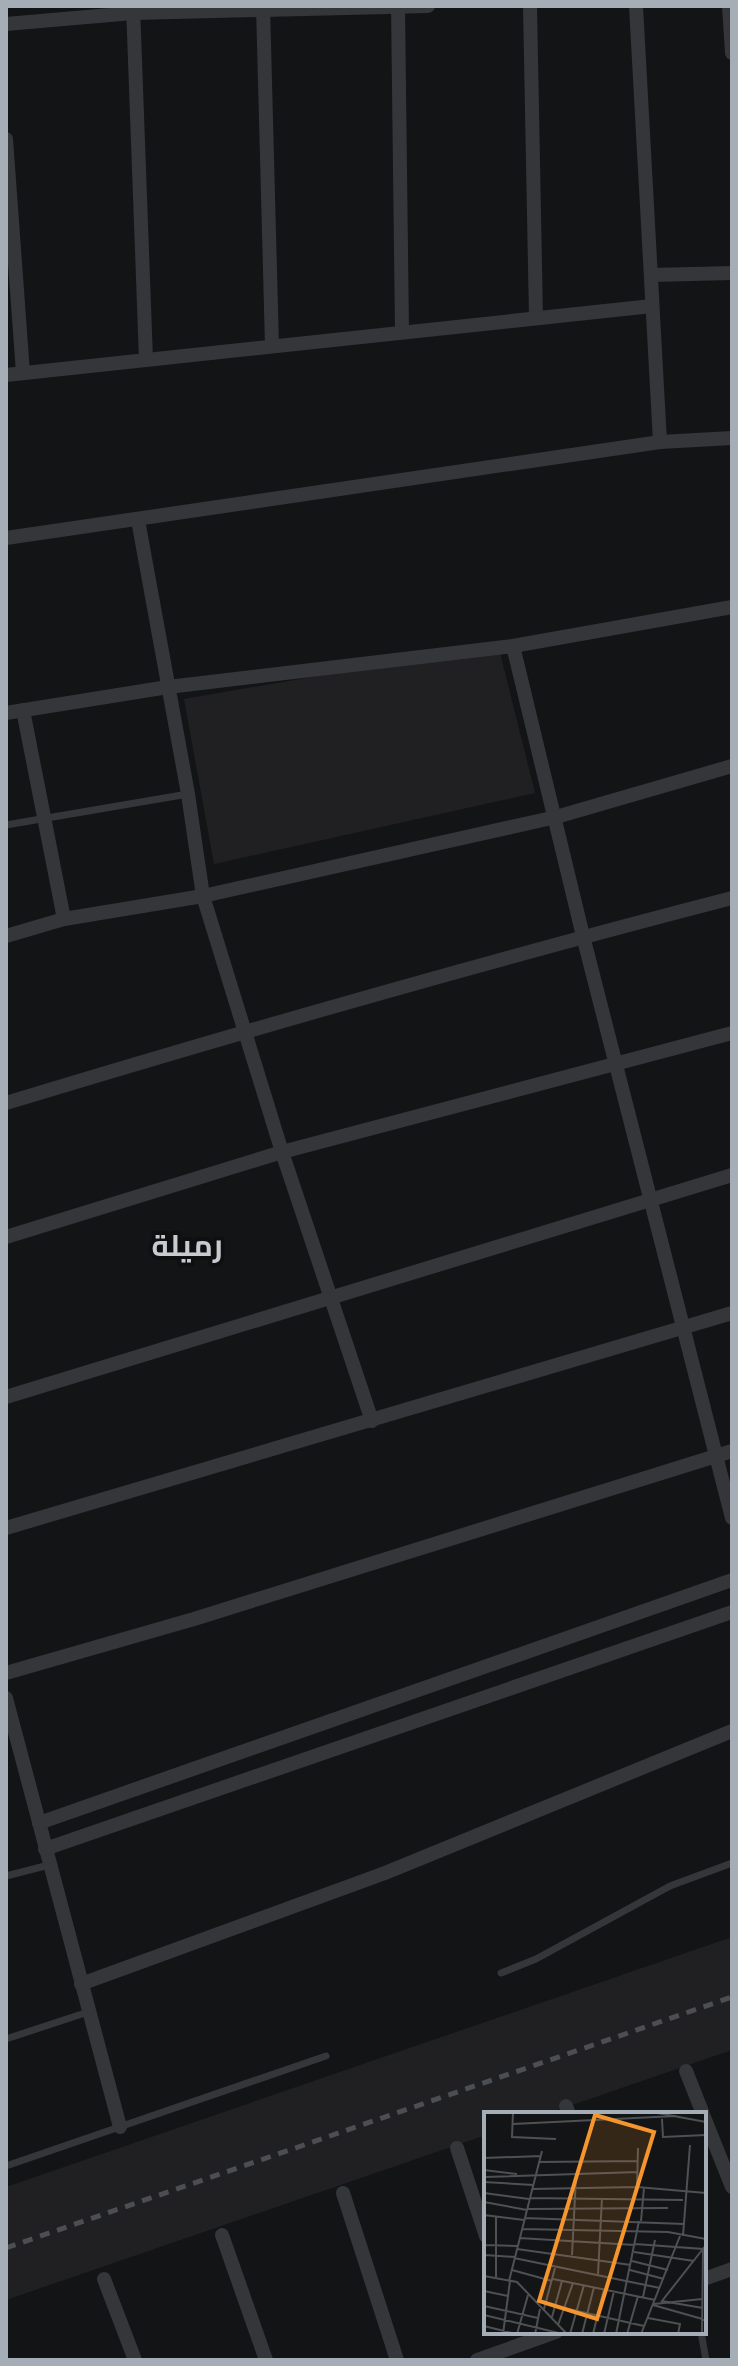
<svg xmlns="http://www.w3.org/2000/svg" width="738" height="2366" font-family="'Nunito Sans',Cairo,sans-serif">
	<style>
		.built { fill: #202022 }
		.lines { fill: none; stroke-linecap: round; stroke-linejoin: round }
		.lane { stroke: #34363a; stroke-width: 7 }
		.street { stroke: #34363a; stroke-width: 14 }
		.rail { stroke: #4b4e53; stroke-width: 5; stroke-dasharray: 10 8; stroke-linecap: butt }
		.labels { text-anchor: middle; stroke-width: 8; stroke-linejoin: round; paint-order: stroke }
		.district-label { font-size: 30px; font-weight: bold; fill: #c6cbd2; stroke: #0f0f10 }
		.inset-road { fill: none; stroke: #4d5155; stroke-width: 2 }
		.view { fill: #f4952d; fill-opacity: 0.15; stroke: #f4952d; stroke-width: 4 }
		.inset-edge { fill: none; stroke: #a5adb6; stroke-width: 4 }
	</style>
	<rect width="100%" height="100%" fill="#131415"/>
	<g class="built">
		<polygon points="498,645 535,793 214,864 184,699"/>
		<polygon points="732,1937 732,2050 546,2114 486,2114 486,2135 6,2300 6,2187"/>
	</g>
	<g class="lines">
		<g class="lane">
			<polyline points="6,825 188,794"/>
			<polyline points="6,1876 49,1865"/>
			<polyline points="501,1973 536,1959 670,1886 732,1863"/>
			<polyline points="6,2039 88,2012"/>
			<polyline points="6,2166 326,2056"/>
			<polyline points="701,2332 706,2360"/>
		</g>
		<g class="street">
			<polyline points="133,6 146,360"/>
			<polyline points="263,6 272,346"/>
			<polyline points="398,6 402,332"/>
			<polyline points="530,6 536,318"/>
			<polyline points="636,6 660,442"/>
			<polyline points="729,6 732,53"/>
			<polyline points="6,24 133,13 428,6"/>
			<polyline points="6,139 23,373"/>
			<polyline points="651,275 732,273"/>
			<polyline points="6,375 652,306"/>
			<polyline points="138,520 188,794 203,896 282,1152 372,1421"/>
			<polyline points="6,538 660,442 732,438"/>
			<polyline points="513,646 583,936 732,1518"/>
			<polyline points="23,710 64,919"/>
			<polyline points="6,713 168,687 513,646 732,607"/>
			<polyline points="6,936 64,919 203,896 556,817 732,766"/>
			<path d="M6 1103C247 1030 488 961 732 898"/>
			<polyline points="6,1237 282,1152 732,1033"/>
			<polyline points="6,1397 732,1175"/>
			<polyline points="6,1528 732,1313"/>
			<polyline points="6,1673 194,1619 732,1451"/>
			<polyline points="6,1698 120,2127"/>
			<polyline points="39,1823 732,1580"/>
			<polyline points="45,1849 732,1612"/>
			<polyline points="81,1984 385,1873 732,1731"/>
			<polyline points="686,2071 703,2114"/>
			<polyline points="566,2106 569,2114"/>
			<polyline points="704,2117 732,2187"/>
			<polyline points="457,2148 486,2236"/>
			<polyline points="343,2193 397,2360"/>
			<polyline points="222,2235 266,2360"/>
			<polyline points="104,2279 135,2360"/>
			<polyline points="704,2279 732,2269"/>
			<polyline points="477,2360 556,2332"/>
		</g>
		<polyline class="rail" points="6,2248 732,1997"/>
	</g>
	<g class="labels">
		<g class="district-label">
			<text x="187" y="1256">رميلة</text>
		</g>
	</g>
	<g transform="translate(484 2112)">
		<rect width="222" height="222" fill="#131415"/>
		<path class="inset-road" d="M29 0 28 25 72 27M168 0 222 10M178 7 179 25 222 23M29 12 192 4M0 46 57 44M55 50 154 49M0 58 33 62M0 65 154 60M0 70 49 73M153 75 154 36M48 77 153 75 222 81M0 81 45 87M46 86 199 88M0 90 43 98M43 97 184 96M0 103 40 108M12 104V165M41 106 200 112M157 109 160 76M38 117 184 120 222 127M199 124 206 33M35 126 151 133M151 132 219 137 218 222M0 133 33 134M33 137 147 153M150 140 210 149M1 143 31 145M88 143 92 65M30 146 176 176M148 149 184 158M28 158 68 169M146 158 180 167M114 162 118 86M0 164 1 103M0 164 33 170 83 222M69 167 171 188M25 169 58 39M0 179 24 184M159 185 171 128M54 190 61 167M170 192 218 187M169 193 222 208M0 194 54 206M71 194 160 214M219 196 178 189 222 133M60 197 71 156M0 203 79 222M68 205 78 169M164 206 196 212 194 222M74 213 89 171M0 214 32 222M19 222 26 169M33 222 44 183M51 222 56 197M86 222 100 173M98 222 110 175M109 222 120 177M120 222 130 179M132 222 155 109M143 222 154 184M157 222 196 124"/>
		<path class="view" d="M111 3 170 20 113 207 55 189Z"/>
		<rect width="222" height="222" class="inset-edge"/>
	</g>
	<rect width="738" height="2366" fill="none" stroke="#a5adb6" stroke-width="16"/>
</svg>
